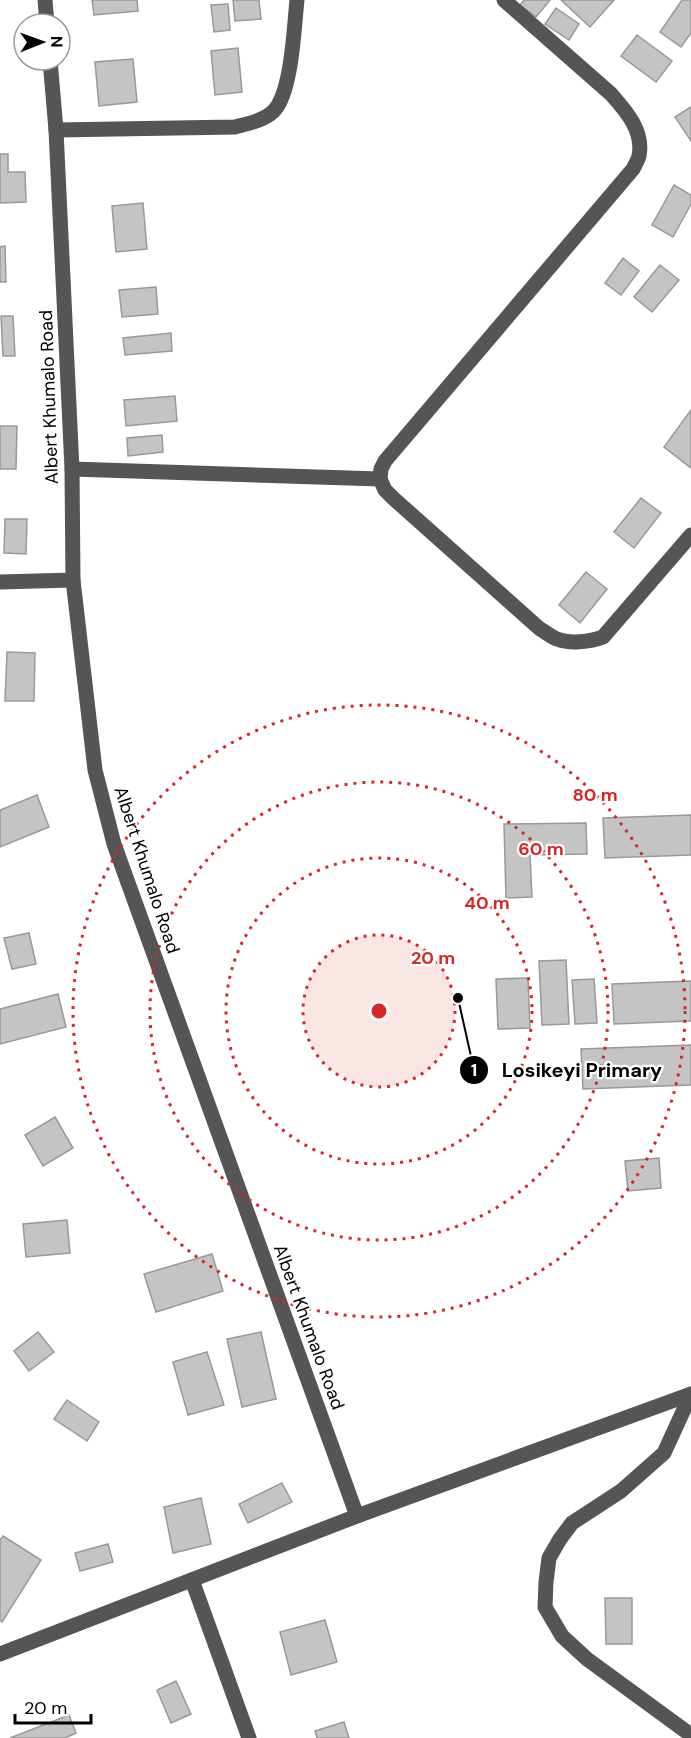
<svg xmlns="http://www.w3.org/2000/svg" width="691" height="1738" font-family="'DM Sans',sans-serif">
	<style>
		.building { fill: #c4c4c4; stroke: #999; stroke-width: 1.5 }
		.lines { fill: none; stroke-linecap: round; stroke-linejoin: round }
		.minor { stroke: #555; stroke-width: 15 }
		.ring { fill: none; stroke: #d62828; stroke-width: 3; stroke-dasharray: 3 6 }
		.labels { text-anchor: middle; stroke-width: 4.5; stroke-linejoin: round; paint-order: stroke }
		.street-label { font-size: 18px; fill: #000; stroke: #fff }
		.centre { fill: #d62828; stroke: #fff; stroke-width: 3 }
		.ring-label { font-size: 18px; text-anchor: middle; font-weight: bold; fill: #d62828; stroke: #fff; stroke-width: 4.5; stroke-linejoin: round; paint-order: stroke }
		.leader { fill: none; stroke: #000; stroke-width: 2 }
		.callout-dot { fill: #000; stroke: #fff; stroke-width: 2 }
		.mark-label { font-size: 18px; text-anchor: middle; font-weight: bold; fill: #fff }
		.callout-label { font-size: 20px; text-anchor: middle; font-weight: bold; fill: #000; stroke: #fff; stroke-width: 4.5; stroke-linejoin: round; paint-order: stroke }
	</style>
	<rect width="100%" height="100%" fill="#fff"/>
	<g class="building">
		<polygon points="92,0 137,0 138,11 94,15"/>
		<polygon points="233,0 259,0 261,19 235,21"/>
		<polygon points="524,0 550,0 536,17 520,5"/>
		<polygon points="561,0 614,0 590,27"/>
		<polygon points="682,0 691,0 691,33 681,47 660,32"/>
		<polygon points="228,4 230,30 214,32 211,5"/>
		<polygon points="556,8 579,24 569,40 545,24"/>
		<polygon points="637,35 672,61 656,82 621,56"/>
		<polygon points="238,48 242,92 215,95 211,51"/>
		<polygon points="133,59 137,102 99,106 95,62"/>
		<polygon points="691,107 691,141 675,117"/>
		<polygon points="0,154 8,154 8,172 25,172 26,202 0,203"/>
		<polygon points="674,185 691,195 691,204 673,237 652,225"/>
		<polygon points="143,203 147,249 116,252 112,206"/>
		<polygon points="5,246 6,282 0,282 0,247"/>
		<polygon points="623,258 639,271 621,295 605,283"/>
		<polygon points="660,265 679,280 652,312 634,297"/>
		<polygon points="156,287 158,314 122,317 119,290"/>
		<polygon points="1,316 13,316 15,356 3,356"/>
		<polygon points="171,333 172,351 125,355 123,338"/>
		<polygon points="175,396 177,421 126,426 124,400"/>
		<polygon points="691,410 691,468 664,447"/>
		<polygon points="0,426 17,426 16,469 0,469"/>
		<polygon points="162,435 163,452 128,456 127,438"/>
		<polygon points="641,498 661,513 634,548 614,532"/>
		<polygon points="5,519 27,519 26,554 4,553"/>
		<polygon points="586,572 607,589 580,623 559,605"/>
		<polygon points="7,652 35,653 34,701 5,701"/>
		<polygon points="37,795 49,827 0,847 0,810"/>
		<polygon points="691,815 691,855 605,858 603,818"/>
		<polygon points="586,823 587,854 530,855 532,897 506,898 504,824"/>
		<polygon points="29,933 36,964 12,969 4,938"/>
		<polygon points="566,960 569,1024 542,1025 539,961"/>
		<polygon points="528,978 530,1028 498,1029 496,979"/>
		<polygon points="594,979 597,1023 575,1024 572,980"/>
		<polygon points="691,981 691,1021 614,1024 612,984"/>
		<polygon points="58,994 66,1027 0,1044 0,1009"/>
		<polygon points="691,1045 691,1085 583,1089 581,1049"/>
		<polygon points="55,1117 73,1148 43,1166 25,1135"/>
		<polygon points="659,1158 661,1188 628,1191 625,1161"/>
		<polygon points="67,1220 70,1253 26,1257 23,1224"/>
		<polygon points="212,1254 223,1291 156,1312 144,1274"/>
		<polygon points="38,1332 54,1352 29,1371 14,1351"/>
		<polygon points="261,1332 276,1399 242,1407 227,1339"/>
		<polygon points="207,1352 224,1405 188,1415 173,1362"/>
		<polygon points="67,1400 99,1422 87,1441 54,1419"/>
		<polygon points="282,1483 292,1502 248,1523 239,1504"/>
		<polygon points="201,1498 211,1544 173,1553 164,1507"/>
		<polygon points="3,1536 41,1560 2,1622 0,1620 0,1540"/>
		<polygon points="108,1544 113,1562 80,1571 75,1553"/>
		<polygon points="605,1598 632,1598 632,1644 606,1644"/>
		<polygon points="325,1620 337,1662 291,1675 280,1632"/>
		<polygon points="176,1681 191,1714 171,1723 157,1690"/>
		<polygon points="69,1715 76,1733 65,1738 10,1738"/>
		<polygon points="344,1722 349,1738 317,1738 315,1731"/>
	</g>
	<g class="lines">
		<g class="minor">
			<polyline points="45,0 47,24"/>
			<polyline points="50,60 56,130 72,469 73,580 95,770 114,844 357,1516"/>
			<path d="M56 130 235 127C250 123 268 120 277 107 292 84 294 28 297 0"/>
			<path d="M72 469 380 479 385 490 393 498 540 629C546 632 551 637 557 639 570 644 590 642 603 637L691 535"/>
			<path d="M380 479 381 469 385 461 633 169C635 165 638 160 639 156 644 131 626 111 611 94L504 0"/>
			<polyline points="0,582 73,580"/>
			<polyline points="691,1394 664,1453 621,1491 572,1523 560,1539 549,1558 546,1582 545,1607 562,1636 587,1659 691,1735"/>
			<polyline points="192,1580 249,1738"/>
			<polyline points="0,1654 357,1516 691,1394"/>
		</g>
	</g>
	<circle cx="379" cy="1011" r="76" fill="#d62828" fill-opacity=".12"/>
	<g class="ring">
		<circle cx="379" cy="1011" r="76"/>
		<circle cx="379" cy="1011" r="153"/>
		<circle cx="379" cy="1011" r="229"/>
		<circle cx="379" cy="1011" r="306"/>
	</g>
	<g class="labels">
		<g class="street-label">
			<text transform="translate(49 397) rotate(-92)" y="6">Albert Khumalo Road</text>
			<text transform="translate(147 870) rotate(72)" y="6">Albert Khumalo Road</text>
			<text transform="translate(309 1327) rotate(70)" y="6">Albert Khumalo Road</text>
		</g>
	</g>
	<circle cx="379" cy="1011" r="9" class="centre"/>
	<g class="ring-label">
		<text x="595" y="801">80 m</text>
		<text x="541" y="855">60 m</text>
		<text x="487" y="909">40 m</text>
		<text x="433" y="964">20 m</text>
	</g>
	<path class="leader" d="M458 998L474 1070"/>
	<g class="callout-dot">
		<circle cx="458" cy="998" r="6"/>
		<circle cx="474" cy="1070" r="15"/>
	</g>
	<g class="mark-label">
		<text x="474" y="1076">1</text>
	</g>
	<g class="callout-label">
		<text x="582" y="1077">Losikeyi Primary</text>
	</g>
	<g transform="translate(42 42) rotate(89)"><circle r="28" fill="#ffffff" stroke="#999999" stroke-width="1.5"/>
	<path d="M0-4.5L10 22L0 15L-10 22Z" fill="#000000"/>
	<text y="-9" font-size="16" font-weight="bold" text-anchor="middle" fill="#000000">N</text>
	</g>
	<path d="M15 1714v9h76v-9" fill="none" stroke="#000000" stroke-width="3"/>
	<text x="24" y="1714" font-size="18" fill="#000000" stroke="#ffffff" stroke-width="4.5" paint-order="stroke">20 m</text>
</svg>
